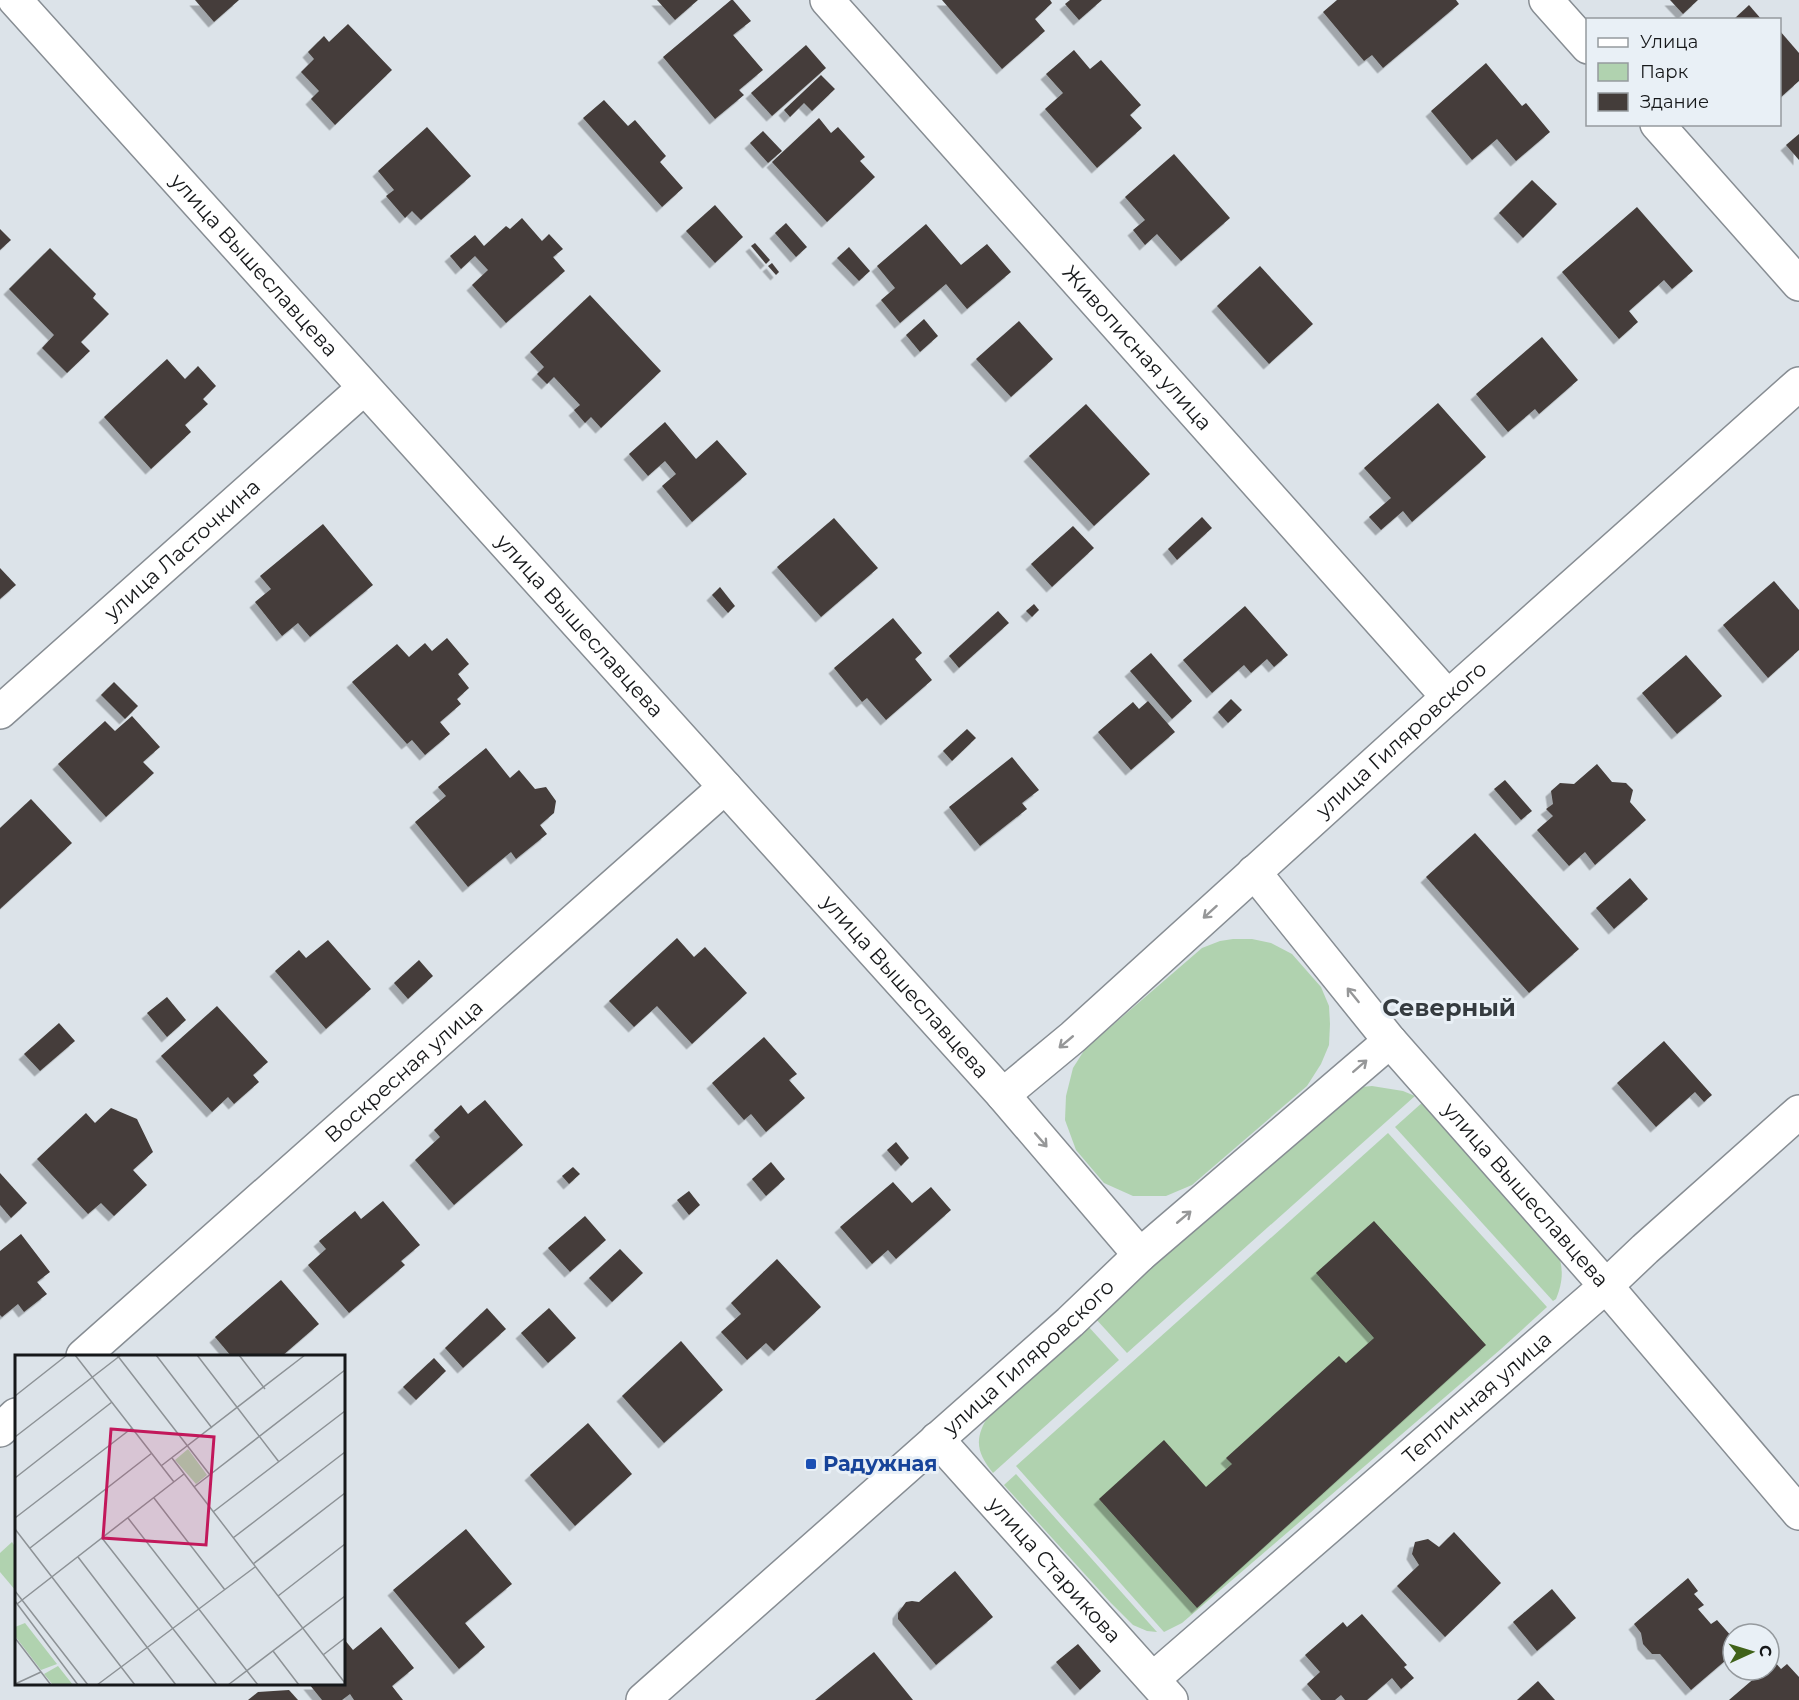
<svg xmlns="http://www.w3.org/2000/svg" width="1799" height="1700" font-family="Montserrat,sans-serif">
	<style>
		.green { fill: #b0d2af }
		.building { fill: #443d3a; filter: url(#shadow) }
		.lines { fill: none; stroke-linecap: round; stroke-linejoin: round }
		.minor-casing { stroke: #878d93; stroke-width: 36 }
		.minor { stroke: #fff; stroke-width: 33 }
		.oneway { stroke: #969798 }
		.transit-dot { fill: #1a4fb4; stroke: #e9f0f6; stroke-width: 2 }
		.labels { text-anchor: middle; stroke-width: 6; stroke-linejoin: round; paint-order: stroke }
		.street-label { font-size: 21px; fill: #16181a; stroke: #e9f0f6 }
		.transit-label { font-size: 21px; font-weight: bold; fill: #164399; stroke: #e9f0f6; text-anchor: start }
		.quarter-label { font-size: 24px; font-weight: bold; fill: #353b3f; stroke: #e9f0f6 }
		.inset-road { fill: none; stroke: #8d9296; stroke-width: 1.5 }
		.view { fill: #c2185b; fill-opacity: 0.15; stroke: #c2185b; stroke-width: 3 }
		.inset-edge { fill: none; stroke: #16181a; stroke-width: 3 }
	</style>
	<defs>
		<filter id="shadow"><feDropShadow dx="-5.5" dy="5.5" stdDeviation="0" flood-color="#0004"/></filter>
	</defs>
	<rect width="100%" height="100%" fill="#dce3e9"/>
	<g class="green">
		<polygon points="1233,939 1252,939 1271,943 1292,954 1321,987 1329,1006 1330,1024 1329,1045 1321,1064 1307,1086 1192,1185 1166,1196 1133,1196 1104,1183 1076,1150 1065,1120 1066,1096 1073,1068 1085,1049 1202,948 1220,941"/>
		<polygon points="1372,1086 1403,1091 1415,1096 1127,1353 1095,1318 1226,1200 1361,1087"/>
		<path d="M1424 1101 1557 1248C1563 1268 1564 1279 1556 1299L1553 1301 1395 1127Z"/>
		<polygon points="1388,1133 1547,1307 1501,1349 1182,1623 1164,1632 1016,1466"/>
		<path d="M1087 1325 1119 1360 993 1473C976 1452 974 1438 989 1415Z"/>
		<polygon points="1016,1474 1157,1632 1147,1631 1133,1625 1111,1603 1004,1485"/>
		<polygon points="12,1542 16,1548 16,1591 0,1572 0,1553"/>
	</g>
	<g class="building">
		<polygon points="195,0 239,0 214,22"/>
		<polygon points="657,0 698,0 675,20"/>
		<polygon points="731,0 733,0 751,21 733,35 763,70 739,90 744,95 715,119 663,57"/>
		<polygon points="942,0 1050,0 1052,3 1035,19 1045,31 1002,69"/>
		<polygon points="1070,0 1102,0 1079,20 1065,4"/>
		<polygon points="1337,0 1456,0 1459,4 1383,68 1372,55 1364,61 1323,12"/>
		<polygon points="1670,0 1698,0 1683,14"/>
		<polygon points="1749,5 1762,20 1733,20"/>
		<polygon points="348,24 392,70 335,125 311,99 319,91 301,72 314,59 308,52 324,36 329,42"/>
		<polygon points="1780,31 1799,53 1799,81 1780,98"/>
		<polygon points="806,45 826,68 772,116 751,93"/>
		<polygon points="1074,50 1090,69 1101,60 1141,105 1130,115 1142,128 1097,168 1045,109 1063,93 1046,74"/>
		<polygon points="1486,63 1522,106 1526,103 1550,132 1516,161 1497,139 1472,160 1431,111"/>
		<polygon points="821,75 835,89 812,111 804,103 790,117 784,110"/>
		<polygon points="604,100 628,126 635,120 666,156 660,162 683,188 662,207 583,118"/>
		<polygon points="819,118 831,133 838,127 865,157 860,161 875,177 827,222 772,162"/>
		<polygon points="427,127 471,176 421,220 412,211 405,218 386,196 394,190 378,171"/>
		<polygon points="763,131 782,151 768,163 750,143"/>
		<polygon points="1799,134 1799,160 1786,145"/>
		<polygon points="1174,154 1230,218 1181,261 1157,234 1145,245 1133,230 1145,220 1125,197"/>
		<polygon points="1532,180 1557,204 1523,238 1499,213"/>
		<polygon points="715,205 743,237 715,263 686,231"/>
		<polygon points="1637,207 1693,271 1672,289 1664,280 1629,311 1638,322 1619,339 1562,272"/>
		<polygon points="522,218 542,241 549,234 563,249 553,257 565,271 506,323 472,285 488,270 475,256 461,269 450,256 475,235 484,246 506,226 510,229"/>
		<polygon points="786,223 807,247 796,257 775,233"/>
		<polygon points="926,224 961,265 987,244 1011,272 967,309 946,284 900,323 881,300 895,288 877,266"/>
		<polygon points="0,229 11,240 0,250"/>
		<polygon points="755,243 770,260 766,264 751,246"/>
		<polygon points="849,247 870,271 859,281 837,258"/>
		<polygon points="50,248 96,294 93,298 109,314 81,342 90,351 67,373 42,348 54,335 9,289"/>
		<polygon points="772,263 779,272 776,275 768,266"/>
		<polygon points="1260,266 1313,324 1269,364 1217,306"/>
		<polygon points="590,295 661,371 601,428 591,417 585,423 574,410 580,405 554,377 547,384 537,374 544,367 530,352"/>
		<polygon points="924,319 938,336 920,352 906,335"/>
		<polygon points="1019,321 1053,359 1011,397 976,359"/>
		<polygon points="1542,337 1578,380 1539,414 1535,409 1508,432 1476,394"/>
		<polygon points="167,359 185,379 198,366 216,386 203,399 208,404 185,425 191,432 151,469 104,417"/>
		<polygon points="1438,403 1486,457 1412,522 1403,511 1381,530 1369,517 1391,498 1364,468"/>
		<polygon points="1086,404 1150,474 1094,526 1029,456"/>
		<polygon points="665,422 696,459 717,440 747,474 692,522 662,486 676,474 665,461 648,476 629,454"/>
		<polygon points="1202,517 1212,528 1177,560 1168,549"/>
		<polygon points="834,518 878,568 821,617 777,567"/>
		<polygon points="323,524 373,585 310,637 298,623 282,636 255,602 271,589 260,576"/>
		<polygon points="1073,526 1094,548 1052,587 1031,564"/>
		<polygon points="0,568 16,585 0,599"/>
		<polygon points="1774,581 1799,610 1799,650 1768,678 1723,625"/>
		<polygon points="720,587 735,606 728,613 712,595"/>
		<polygon points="1034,604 1039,610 1032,617 1026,611"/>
		<polygon points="1245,606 1288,655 1274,667 1267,659 1251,673 1244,665 1212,693 1183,660"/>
		<polygon points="998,611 1009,623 959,668 949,656"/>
		<polygon points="893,618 922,653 915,659 932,680 886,720 867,698 862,702 834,668"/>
		<polygon points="447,638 469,664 458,674 469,688 457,699 461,704 440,722 450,734 425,755 412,740 407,744 352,682 397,644 409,657 425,643 432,651"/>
		<polygon points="1151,653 1192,701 1172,719 1130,671"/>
		<polygon points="1686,655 1722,696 1677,734 1642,693"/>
		<polygon points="114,682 138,706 125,719 101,695"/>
		<polygon points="1231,699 1242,710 1228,723 1218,712"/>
		<polygon points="1148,701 1175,732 1131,770 1098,732 1133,702 1139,709"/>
		<polygon points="132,716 160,747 143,762 154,773 106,817 58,764 105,721 115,731"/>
		<polygon points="967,729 976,738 952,761 943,751"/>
		<polygon points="486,748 510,778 519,770 535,789 546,787 556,801 554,813 540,825 547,834 516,859 511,852 468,887 415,822 446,796 438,787"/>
		<polygon points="1012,757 1039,790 1022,803 1027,809 980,846 949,807"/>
		<polygon points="1597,764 1612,782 1626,783 1633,790 1630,802 1646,820 1595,865 1585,852 1569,866 1537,830 1553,816 1546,809 1553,804 1551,791 1560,783 1574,784"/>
		<polygon points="1505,780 1532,811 1521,820 1494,789"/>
		<polygon points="31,799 72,843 0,909 0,828"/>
		<polygon points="1475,833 1579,949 1529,993 1426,877"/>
		<polygon points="1630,878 1648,899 1614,929 1596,908"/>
		<polygon points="677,938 694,957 705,947 747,993 692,1044 657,1006 634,1027 609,1001"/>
		<polygon points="328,940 371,989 326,1029 275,971 299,950 306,958"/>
		<polygon points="419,960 433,976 408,999 394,983"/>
		<polygon points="167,997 186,1020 167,1037 147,1013"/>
		<polygon points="217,1006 268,1062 253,1075 259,1082 234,1104 228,1097 212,1112 161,1056"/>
		<polygon points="59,1023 75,1041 40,1071 24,1054"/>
		<polygon points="764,1037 797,1074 789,1080 805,1098 766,1132 751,1114 744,1120 712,1083"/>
		<polygon points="1664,1041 1712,1095 1704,1102 1695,1092 1656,1127 1617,1083"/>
		<polygon points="485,1100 523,1145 454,1205 415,1160 440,1137 434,1130 461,1105 468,1114"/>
		<polygon points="111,1108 137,1119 153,1152 133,1170 147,1185 114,1216 101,1203 88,1214 37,1159 86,1113 95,1123"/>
		<polygon points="896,1142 909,1158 901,1166 887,1150"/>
		<polygon points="771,1162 785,1179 766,1196 752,1179"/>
		<polygon points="573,1167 580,1174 569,1184 562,1176"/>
		<polygon points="0,1173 27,1203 11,1218 0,1205"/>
		<polygon points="893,1182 912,1203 931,1187 951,1210 896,1259 888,1250 872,1264 840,1227"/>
		<polygon points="689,1191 700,1205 689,1215 677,1200"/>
		<polygon points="383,1201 420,1245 401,1261 405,1265 349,1313 308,1265 326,1249 319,1241 355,1211 361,1219"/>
		<polygon points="585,1216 606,1240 570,1272 548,1248"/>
		<polygon points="1374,1221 1486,1345 1197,1608 1099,1499 1164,1440 1206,1487 1232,1464 1226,1458 1339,1356 1346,1363 1374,1338 1316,1273"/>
		<polygon points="21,1234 50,1272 37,1282 47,1294 24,1312 18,1304 2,1317 0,1315 0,1251"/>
		<polygon points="620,1249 643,1273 612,1302 589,1278"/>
		<polygon points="777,1259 821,1307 774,1351 766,1343 747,1360 721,1332 741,1314 731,1303"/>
		<polygon points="281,1280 319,1324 282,1356 231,1356 215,1337"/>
		<polygon points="487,1308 506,1329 463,1368 445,1348"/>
		<polygon points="549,1308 576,1338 548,1363 521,1333"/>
		<polygon points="681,1341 723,1390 664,1443 622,1396"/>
		<polygon points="434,1358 446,1371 416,1400 403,1387"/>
		<polygon points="588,1423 632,1474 575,1526 530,1475"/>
		<polygon points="466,1529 512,1584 465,1623 485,1647 459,1669 393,1590"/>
		<polygon points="1454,1532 1501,1583 1445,1637 1397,1586 1419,1565 1412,1554 1415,1542 1428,1539 1439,1547"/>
		<polygon points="955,1571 993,1617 936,1665 898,1619 898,1613 906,1602 912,1601 919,1602"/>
		<polygon points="1688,1578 1698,1591 1694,1594 1704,1605 1698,1609 1711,1624 1717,1620 1733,1638 1733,1654 1691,1690 1660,1654 1652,1654 1643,1644 1641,1633 1634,1624"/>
		<polygon points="1552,1589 1576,1618 1537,1651 1513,1622"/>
		<polygon points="1362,1614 1407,1665 1404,1667 1414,1678 1401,1689 1392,1678 1367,1700 1345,1700 1341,1695 1335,1700 1321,1700 1307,1684 1320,1672 1305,1655 1343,1622 1347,1627"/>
		<polygon points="381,1627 414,1668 392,1686 403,1700 354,1700 350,1694 342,1700 322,1700 309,1684 344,1684 344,1639 353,1650"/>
		<polygon points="1078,1644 1101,1671 1080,1690 1056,1662"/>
		<polygon points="874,1652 913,1700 815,1700"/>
		<polygon points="1774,1661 1781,1669 1787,1664 1799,1677 1799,1700 1729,1700 1764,1670 1769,1670 1769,1666"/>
		<polygon points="1538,1681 1555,1700 1517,1700"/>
		<polygon points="289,1690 298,1700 248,1700 258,1692"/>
	</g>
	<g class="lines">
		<defs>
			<g id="minor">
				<path id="s1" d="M15 0 1003 1095 1140 1255"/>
				<path id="s2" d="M827 0 1448 697"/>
				<polyline points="1546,0 1588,47"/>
				<polyline points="1657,124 1799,284"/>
				<path id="s3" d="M0 712 364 388"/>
				<path id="s4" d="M1254 872 1390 1041 1606 1286 1799 1513"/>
				<path id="s5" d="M1003 1095 1073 1037 1448 697 1799 384"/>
				<path id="s6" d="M83 1356 725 787"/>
				<polyline points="0,1430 16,1415"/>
				<path id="s7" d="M937 1439 1171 1700"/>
				<path id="s8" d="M1153 1679 1606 1286 1645 1249 1799 1112"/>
				<path id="s9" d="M643 1700 1070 1322 1140 1255 1390 1041"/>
			</g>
		</defs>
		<use href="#minor" class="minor-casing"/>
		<use href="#minor" class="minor"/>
	</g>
	<defs><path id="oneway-shaft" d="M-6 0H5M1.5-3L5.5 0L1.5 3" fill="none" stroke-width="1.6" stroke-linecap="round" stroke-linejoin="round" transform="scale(1.5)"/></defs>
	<g class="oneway">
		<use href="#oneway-shaft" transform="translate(1210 912) rotate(138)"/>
		<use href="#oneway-shaft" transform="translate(1353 995) rotate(-129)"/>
		<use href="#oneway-shaft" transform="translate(1066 1042) rotate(140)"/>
		<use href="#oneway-shaft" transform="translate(1360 1066) rotate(-41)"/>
		<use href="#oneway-shaft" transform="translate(1041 1140) rotate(49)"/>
		<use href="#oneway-shaft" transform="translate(1184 1217) rotate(-40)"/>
	</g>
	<rect class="transit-dot" x="805" y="1458" width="12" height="12" rx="3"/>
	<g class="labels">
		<g class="street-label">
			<text dy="7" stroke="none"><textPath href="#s1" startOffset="357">улица Вышеславцева</textPath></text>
			<text dy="7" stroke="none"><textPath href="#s2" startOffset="466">Живописная улица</textPath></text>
			<text dy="7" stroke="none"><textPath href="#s3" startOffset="244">улица Ласточкина</textPath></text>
			<text dy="7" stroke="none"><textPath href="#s1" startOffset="843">улица Вышеславцева</textPath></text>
			<text dy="7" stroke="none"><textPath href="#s5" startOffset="534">улица Гиляровского</textPath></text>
			<text dy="7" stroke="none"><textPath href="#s1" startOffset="1329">улица Вышеславцева</textPath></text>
			<text dy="7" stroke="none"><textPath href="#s6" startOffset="429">Воскресная улица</textPath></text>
			<text dy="7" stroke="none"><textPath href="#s4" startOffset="422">улица Вышеславцева</textPath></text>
			<text dy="7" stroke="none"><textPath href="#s9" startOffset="516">улица Гиляровского</textPath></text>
			<text dy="7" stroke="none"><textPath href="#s8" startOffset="429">Тепличная улица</textPath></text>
			<text dy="7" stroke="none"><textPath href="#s7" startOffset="176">улица Старикова</textPath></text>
		</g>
		<g class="transit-label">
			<text x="823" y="1471">Радужная</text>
		</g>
		<g class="quarter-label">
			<text x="1449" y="1016">Северный</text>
		</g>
	</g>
	<g transform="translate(15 1355)">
		<rect width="330" height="330" fill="#dce3e9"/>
		<path d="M173 94 192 120 181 129 160 105ZM10 268 42 309 26 315 0 281V272ZM43 311 58 330H38L29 319Z" fill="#b0d2af"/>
		<path class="inset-road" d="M60 0 159 127M102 0 195 120M141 0 197 73M182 0 264 107M224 0 250 34M0 41 52 0M0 82 106 0M157 103 330 328M146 111 290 0M0 123 97 47M179 132 330 15M139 143 210 235M198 157 330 56M0 163 117 73M113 163 243 330M0 174 120 330M87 183 202 330M218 183 330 97M15 193 137 98M63 202 161 330M238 209 330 138M0 236 73 330M263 241 330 189M0 246 63 330M2 249 169 119M0 283 36 330M258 296 284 330M308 300 330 283M0 329 26 317M82 330 240 212M213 330 330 241"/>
		<path class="view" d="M96 74 199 82 191 190 88 183Z"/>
		<rect width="330" height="330" class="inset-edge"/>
	</g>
	<rect x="1586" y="18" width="195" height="108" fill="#e9f0f6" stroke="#959a9e" stroke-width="1.5"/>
	<rect x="1598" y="38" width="30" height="9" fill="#ffffff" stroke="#959a9e" stroke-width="1.5"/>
	<text x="1640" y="48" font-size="18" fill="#16181a">Улица</text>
	<rect x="1598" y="63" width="30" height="18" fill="#b0d2af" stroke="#959a9e" stroke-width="1.5"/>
	<text x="1640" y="78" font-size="18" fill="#16181a">Парк</text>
	<rect x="1598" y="93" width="30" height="18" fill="#443d3a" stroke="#959a9e" stroke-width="1.5"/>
	<text x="1640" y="108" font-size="18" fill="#16181a">Здание</text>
	<g transform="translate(1751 1652) rotate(86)"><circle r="28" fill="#e9f0f6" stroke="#959a9e" stroke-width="1.5"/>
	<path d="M0-4.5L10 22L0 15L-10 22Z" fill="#406219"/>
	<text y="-9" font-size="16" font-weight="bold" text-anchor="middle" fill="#16181a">С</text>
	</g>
</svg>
